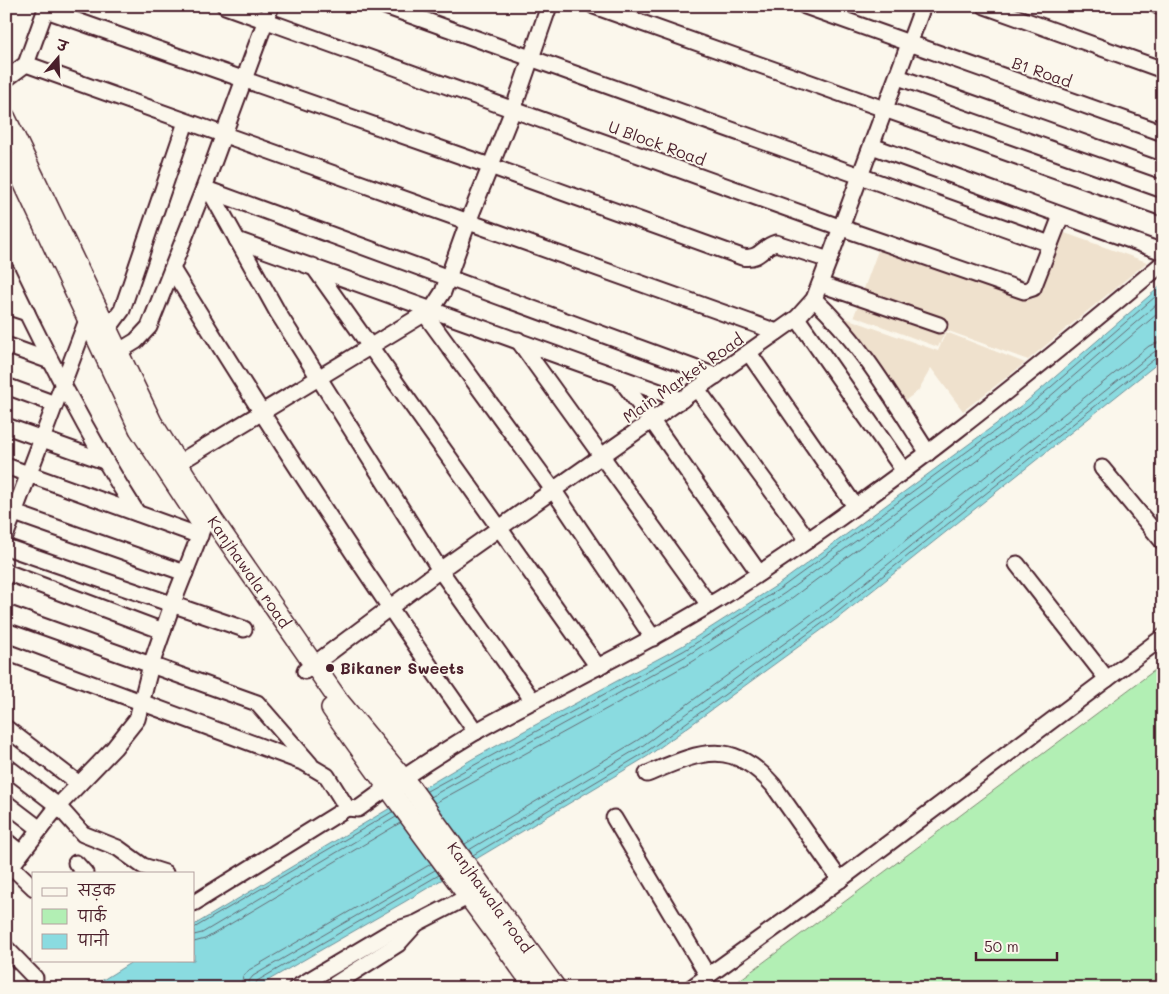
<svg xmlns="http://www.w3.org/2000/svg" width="1169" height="994" font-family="Mali,'Playpen Sans Deva',sans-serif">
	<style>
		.built { fill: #efe1cd }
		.green { fill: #b2efb4; stroke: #7e8770 }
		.water { fill: #8adbe0; stroke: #709098 }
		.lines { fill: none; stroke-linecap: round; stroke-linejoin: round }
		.shore { stroke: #646a73; stroke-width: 1 }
		.minor-casing { stroke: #4a1f2b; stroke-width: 19 }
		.major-casing { stroke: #4a1f2b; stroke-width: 22 }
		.minor { stroke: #fbf7ec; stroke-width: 15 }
		.major { stroke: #fbf7ec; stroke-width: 19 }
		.poi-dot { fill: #4a1f2b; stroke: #fbf7ec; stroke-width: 2 }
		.labels { text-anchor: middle; stroke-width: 4; stroke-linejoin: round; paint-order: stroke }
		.street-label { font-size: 16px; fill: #4a1f2b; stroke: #fbf7ec }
		.poi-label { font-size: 16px; font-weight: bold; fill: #4a1f2b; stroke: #fbf7ec; text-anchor: start }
	</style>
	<rect width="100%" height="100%" fill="#fbf7ec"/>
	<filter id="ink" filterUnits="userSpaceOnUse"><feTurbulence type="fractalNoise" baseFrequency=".02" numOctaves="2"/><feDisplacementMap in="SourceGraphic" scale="10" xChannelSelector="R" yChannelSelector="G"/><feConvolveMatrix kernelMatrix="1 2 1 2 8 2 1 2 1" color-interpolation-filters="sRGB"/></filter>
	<g filter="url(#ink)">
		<g class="built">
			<polygon points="1059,231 1147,262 1028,360 946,330 938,347 854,316 880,245 1033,299"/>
			<polygon points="843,317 938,351 946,332 1025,363 963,411 931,368 918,391 899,405 839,326"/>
		</g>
		<polygon class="green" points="1163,664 1163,988 729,988"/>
		<polygon class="water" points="1163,284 1163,359 838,618 648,756 406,901 255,988 90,988 135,960 194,960 194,925 474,758 682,646 779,584 1026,402"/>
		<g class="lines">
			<g class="shore">
				<polyline points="427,791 685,650 781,588 1029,406 1163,290"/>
				<polyline points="430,797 688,655 785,593 1033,411 1163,299"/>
				<polyline points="435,803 692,662 789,600 1037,416 1163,309"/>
				<polyline points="465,844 638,740 827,603 1149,346 1163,341"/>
				<polyline points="469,850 642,746 832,609 1154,352 1163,349"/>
				<polyline points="473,855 646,752 835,614 1158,356 1163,355"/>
				<polyline points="194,928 392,812"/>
				<polyline points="194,935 202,933 396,817"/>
				<polyline points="194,942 205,939 400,823"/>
				<polyline points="240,988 243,977 249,970 431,864"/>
				<polyline points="248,988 249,981 253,976 435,870"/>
				<polyline points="254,988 257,981 439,875"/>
			</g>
			<defs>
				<g id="minor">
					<polyline points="225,6 842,228 1024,291 1033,288 1061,216"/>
					<polyline points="385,6 1050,244"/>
					<polyline points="594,6 1163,208"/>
					<polyline points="805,6 1163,133"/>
					<polyline points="985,6 1163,70"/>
					<polyline points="1158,6 1163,8"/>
					<path d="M46 10 490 166 742 257C761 260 761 247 776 243L829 260"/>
					<polyline points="26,64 777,332"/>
					<polyline points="898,77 1163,171"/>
					<polyline points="6,79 26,64 47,6"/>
					<polyline points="872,146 1163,252"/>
					<polyline points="206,189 716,376"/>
					<polyline points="210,191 278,313 440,570 533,701"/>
					<polyline points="237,240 682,400"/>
					<polyline points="313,266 598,667"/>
					<path d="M172 269C269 427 369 581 476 732"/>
					<path d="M6 270C46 353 87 435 137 513"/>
					<polyline points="820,284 939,325"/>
					<path d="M814 299C861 343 893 399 928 453"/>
					<polyline points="6,306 27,313"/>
					<polyline points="425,314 554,491 653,638"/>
					<polyline points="797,318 904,471"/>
					<polyline points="108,329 122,310 186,122"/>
					<polyline points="518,340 709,605"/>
					<polyline points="6,345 50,361"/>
					<polyline points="118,352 136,341 149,327 204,188 271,6"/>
					<polyline points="749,353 855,506"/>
					<polyline points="618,376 652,421 759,573"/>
					<polyline points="6,386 55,404"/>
					<polyline points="697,389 808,540"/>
					<polyline points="6,426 104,461"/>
					<polyline points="6,466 200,536"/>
					<polyline points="170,468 432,309 443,292 468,222 513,110 549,6"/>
					<polyline points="1102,468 1163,542"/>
					<polyline points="6,510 185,573"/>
					<polyline points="6,534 87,320 94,317"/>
					<polyline points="6,547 244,629"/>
					<polyline points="1017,564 1107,679"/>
					<polyline points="6,572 163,631"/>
					<polyline points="6,613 257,703 310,764"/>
					<polyline points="6,652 305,763 327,776 347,808 358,809 387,788"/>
					<polyline points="305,671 440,570 797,318 814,299 829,260 923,6"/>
					<polyline points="6,728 79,784"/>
					<polyline points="6,766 58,806 83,834 118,848 143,866 165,873"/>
					<path d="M647 774C698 753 730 736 773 785L840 880"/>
					<path d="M403 778C427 762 452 746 477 731 565 682 656 640 740 586 889 489 1027 377 1163 263"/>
					<polyline points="6,803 40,829"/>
					<polyline points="614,818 708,976"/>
					<polyline points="6,841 21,853"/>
					<polyline points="76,863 85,873"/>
					<polyline points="11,866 34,888"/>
					<polyline points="6,873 58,806 114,748 137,719 151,665 172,605 203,527"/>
					<polyline points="194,903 347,808"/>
					<polyline points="6,948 35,978"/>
					<polyline points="296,988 392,931 417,923 477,892"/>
					<polyline points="329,988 398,944 416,924"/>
					<polyline points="691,988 805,906 1163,637"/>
				</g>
				<g id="major">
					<path id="s1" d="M6 118 152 422 214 521 339 701 411 788 556 988"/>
					<polyline points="14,163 139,429 199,520"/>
					<path d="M331 708C397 803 468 894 535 988"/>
				</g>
			</defs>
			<use href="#minor" class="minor-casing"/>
			<use href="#major" class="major-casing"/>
			<use href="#minor" class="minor"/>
			<use href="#major" class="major"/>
		</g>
	</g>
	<circle class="poi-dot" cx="330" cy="668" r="5"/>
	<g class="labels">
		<g class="street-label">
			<text transform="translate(1042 72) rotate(19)" y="6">B1 Road</text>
			<text transform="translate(657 143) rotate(20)" y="6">U Block Road</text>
			<text transform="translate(683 378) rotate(-35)" y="6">Main Market Road</text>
			<text dy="6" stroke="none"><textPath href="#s1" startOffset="516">Kanjhawala road</textPath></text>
			<text dy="6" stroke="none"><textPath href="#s1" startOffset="921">Kanjhawala road</textPath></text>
		</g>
		<g class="poi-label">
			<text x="340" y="674">Bikaner Sweets</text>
		</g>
	</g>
	<rect width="1169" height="994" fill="none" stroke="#fbf7ec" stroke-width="25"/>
	<rect x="12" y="12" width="1144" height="969" fill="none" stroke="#4a1f2b" stroke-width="2" filter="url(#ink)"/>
	<rect x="32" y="872" width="162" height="90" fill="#fbf7ec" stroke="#b4a19f"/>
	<rect x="42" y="888" width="25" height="8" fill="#fbf7ec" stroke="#b4a19f"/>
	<text x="78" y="896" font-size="15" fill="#4a1f2b">सड़क</text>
	<rect x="42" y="909" width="25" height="15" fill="#b2efb4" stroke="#b4a19f"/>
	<text x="78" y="922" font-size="15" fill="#4a1f2b">पार्क</text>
	<rect x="42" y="934" width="25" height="15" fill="#8adbe0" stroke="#b4a19f"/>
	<text x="78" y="946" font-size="15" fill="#4a1f2b">पानी</text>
	<g transform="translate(58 58) rotate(19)" stroke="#fbf7ec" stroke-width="4" paint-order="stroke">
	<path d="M0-4L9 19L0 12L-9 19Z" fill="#4a1f2b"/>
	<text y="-8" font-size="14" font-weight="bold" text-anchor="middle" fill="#4a1f2b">उ</text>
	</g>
	<path d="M976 952v8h81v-8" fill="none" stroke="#4a1f2b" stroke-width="2.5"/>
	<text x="984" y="952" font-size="15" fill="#4a1f2b" stroke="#fbf7ec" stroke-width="4" paint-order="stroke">50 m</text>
</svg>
